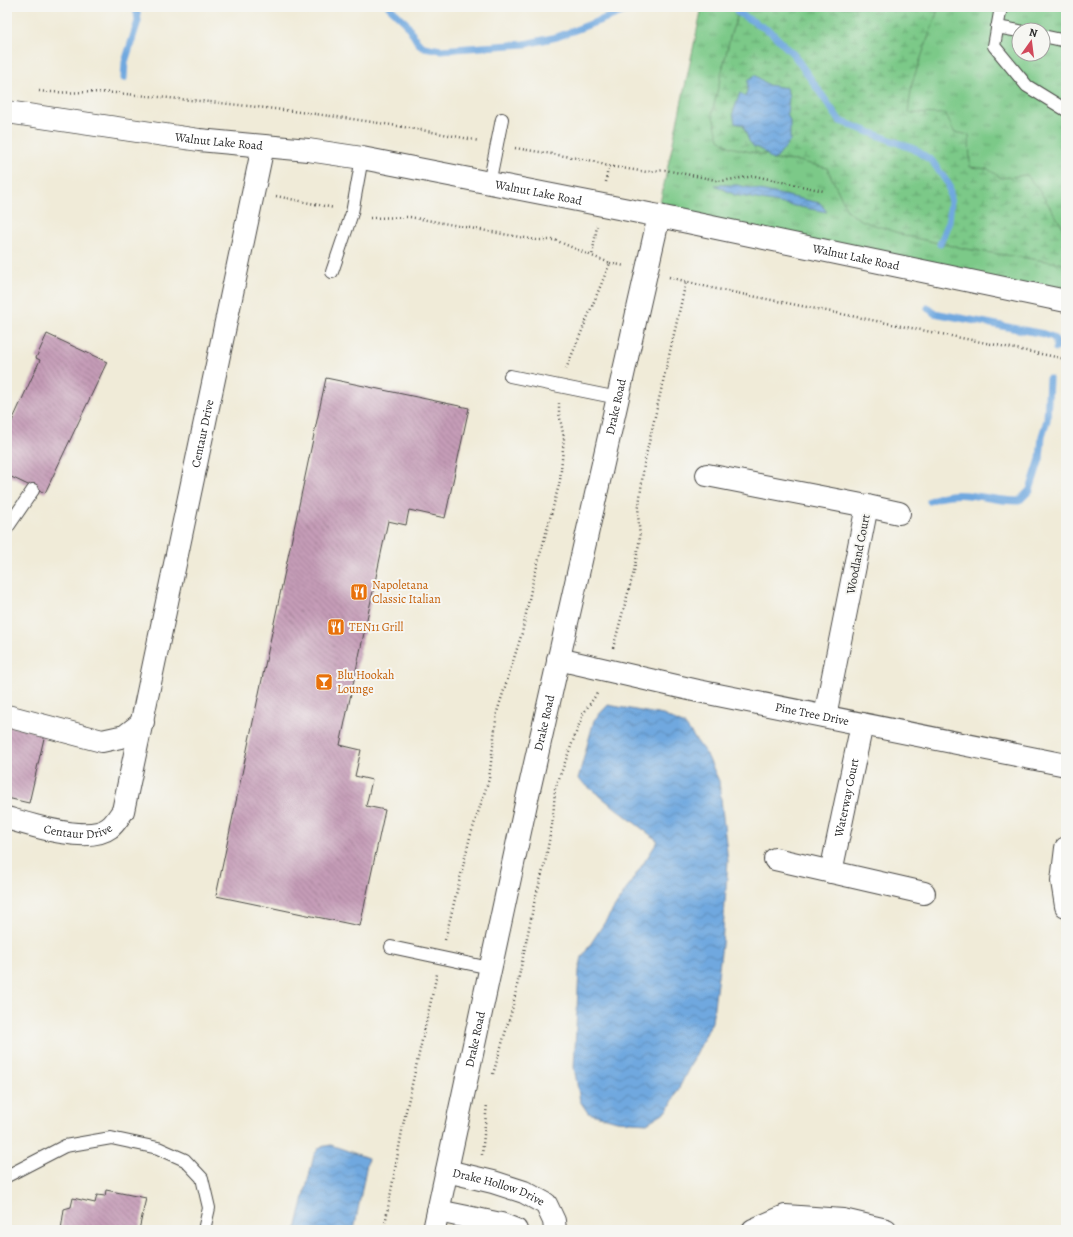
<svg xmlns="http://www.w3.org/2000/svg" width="1073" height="1237" font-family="Alegreya,serif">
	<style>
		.grass { fill: url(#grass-tufts); stroke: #537a5a; fill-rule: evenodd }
		.wetland { fill: url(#wetland-marsh); stroke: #537a5a }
		.water { fill: url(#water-waves); stroke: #4e6a85 }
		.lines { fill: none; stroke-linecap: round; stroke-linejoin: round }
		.stream { stroke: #70a8df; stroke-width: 7 }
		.building { fill: url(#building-back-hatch) }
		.service-casing { stroke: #494845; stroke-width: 14 }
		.minor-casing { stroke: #494845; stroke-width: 24 }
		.tertiary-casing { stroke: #494845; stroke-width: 24 }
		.path { stroke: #494845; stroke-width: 2.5; stroke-dasharray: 1 3; stroke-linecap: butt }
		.service { stroke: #fff; stroke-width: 12 }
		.minor { stroke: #fff; stroke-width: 22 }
		.tertiary { stroke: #fff; stroke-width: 22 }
		.labels { text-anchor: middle; stroke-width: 4; stroke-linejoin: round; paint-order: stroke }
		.street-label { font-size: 12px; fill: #2b2b2b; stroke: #f6f6f2 }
		.food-label { font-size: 12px; fill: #c56008; stroke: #f6f6f2; text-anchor: start }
	</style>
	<defs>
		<pattern id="grass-tufts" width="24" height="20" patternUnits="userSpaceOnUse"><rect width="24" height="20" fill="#7bc988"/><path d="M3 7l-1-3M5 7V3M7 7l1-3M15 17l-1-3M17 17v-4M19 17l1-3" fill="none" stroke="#65a36f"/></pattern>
		<pattern id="wetland-marsh" width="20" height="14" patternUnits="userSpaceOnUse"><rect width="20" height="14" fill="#7bc988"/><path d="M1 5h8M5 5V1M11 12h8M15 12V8" fill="none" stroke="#65a36f"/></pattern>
		<pattern id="water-waves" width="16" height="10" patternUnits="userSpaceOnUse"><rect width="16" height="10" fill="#70a8df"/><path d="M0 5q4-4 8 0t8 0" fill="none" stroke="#5c89b5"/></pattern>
		<pattern id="building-back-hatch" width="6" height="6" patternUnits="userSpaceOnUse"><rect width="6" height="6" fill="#c59cb7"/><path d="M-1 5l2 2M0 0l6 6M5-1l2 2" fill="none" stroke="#a07f95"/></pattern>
	</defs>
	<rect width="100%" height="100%" fill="#f6f6f2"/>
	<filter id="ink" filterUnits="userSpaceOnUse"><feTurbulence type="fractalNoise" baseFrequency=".025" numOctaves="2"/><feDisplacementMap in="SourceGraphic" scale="8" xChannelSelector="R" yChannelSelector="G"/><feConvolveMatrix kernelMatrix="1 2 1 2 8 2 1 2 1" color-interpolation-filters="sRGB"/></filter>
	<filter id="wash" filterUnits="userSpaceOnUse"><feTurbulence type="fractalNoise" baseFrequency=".012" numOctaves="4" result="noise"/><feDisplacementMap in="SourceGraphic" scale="16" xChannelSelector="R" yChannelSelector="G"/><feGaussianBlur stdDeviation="0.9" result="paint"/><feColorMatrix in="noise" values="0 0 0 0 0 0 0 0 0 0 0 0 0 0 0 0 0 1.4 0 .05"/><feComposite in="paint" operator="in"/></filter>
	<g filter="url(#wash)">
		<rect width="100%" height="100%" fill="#f0ebd8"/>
		<path class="grass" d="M702 7H1066V300L657 217ZM1019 30H1043V54H1019Z"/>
		<polygon class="wetland" points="741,7 939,7 912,83 908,113 946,114 954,132 969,135 970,167 988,169 1001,178 1027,175 1041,193 1066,232 1066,264 972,250 910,237 863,221 848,212 827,168 798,161 772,160 767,154 759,154 730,147 719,139 712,113 731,33"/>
		<g class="water">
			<path d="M755 75 768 85 787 88 789 98 787 114 790 121V141L777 158 772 160C768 155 760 147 754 147L749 141 743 125 735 123 733 113 740 93 745 97 747 91 748 80Z"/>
			<polygon points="715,185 737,185 820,203 827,212 735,195"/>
			<polygon points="608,705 663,715 685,725 707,755 719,781 728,861 722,945 712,1022 668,1110 647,1123 617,1121 588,1113 580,1101 574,1067 579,970 582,957 658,841 578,779 594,720"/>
			<polygon points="331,1145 368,1158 354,1230 296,1230 314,1155 320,1147"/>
		</g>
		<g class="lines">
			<g class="stream">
				<polyline points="389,7 406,23 418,43 424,47 441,50 525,44 557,37 635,7"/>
				<polyline points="737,12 771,32 794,55 840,121 914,149 932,161 949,185 951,200 949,222 940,244"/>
				<polyline points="124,78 125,62 138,21 137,13 134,7"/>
				<polyline points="928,308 934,313 1044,334 1053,337 1056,341 1056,348"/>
				<path d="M930 501C958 486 990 502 1019 501L1030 490 1040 459 1042 436 1047 420 1049 379"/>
			</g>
		</g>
		<g id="blocks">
			<g class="building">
				<polygon points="47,334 107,362 45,493 7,475 7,432 40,360 36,358"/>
				<polygon points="326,378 469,408 445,518 409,510 406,525 388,521 340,745 361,750 355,776 372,780 366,806 385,810 360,926 216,896"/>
				<polygon points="7,725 45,734 29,803 7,798"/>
				<polygon points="106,1190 146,1198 139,1230 61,1230 64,1209 71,1207 73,1198 95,1203 97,1195 105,1196"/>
			</g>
		</g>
	</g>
	<g filter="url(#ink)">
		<use href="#blocks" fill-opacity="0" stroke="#494845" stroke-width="1"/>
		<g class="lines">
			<defs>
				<g id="service">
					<polyline points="1001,7 994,46 1027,86 1066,110"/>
					<polyline points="997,27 1019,31"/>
					<polyline points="1043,36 1066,41"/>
					<polyline points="489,184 502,119"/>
					<polyline points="332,272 352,213 362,158"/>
					<polyline points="510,376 618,398"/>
					<polyline points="7,528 33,490"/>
					<polyline points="391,947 490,968"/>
					<polyline points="7,1176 65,1146 111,1138 158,1148 185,1160 202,1178 209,1208 204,1230"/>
				</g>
				<g id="minor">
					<polyline points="707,475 867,506 825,716"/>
					<polyline points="867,506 899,513"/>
					<path id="s1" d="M558 659 698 691 1066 765"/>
					<polyline points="7,716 102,741 125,736 143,722"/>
					<path id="s2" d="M7 818C31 825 88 844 109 828 115 824 119 816 123 811L263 146"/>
					<polyline points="1066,848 1062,881 1066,906"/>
					<polyline points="775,859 924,893"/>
					<path id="s3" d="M831 872 862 724"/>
					<path id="s4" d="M447 1171 493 1182 524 1192 546 1204 554 1221 555 1230"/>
					<polyline points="438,1211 501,1224 516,1230"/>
					<polyline points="753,1230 785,1216 843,1220 886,1230"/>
				</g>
				<g id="tertiary">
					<path id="s5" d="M7 112 199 140 308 150 362 158 659 216 1066 301"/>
					<path id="s6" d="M434 1230 527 799 659 216"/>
				</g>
			</defs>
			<use href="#service" class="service-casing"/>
			<use href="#minor" class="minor-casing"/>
			<use href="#tertiary" class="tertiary-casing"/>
			<g class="path">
				<path d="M39 91C64 94 90 91 115 93 237 104 358 116 479 141"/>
				<polyline points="515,148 589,160 608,166 647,172 665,170 721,181 755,176 824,191"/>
				<polyline points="606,182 608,166"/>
				<polyline points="276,196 334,208"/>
				<polyline points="370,218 410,217 536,240 555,240 592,256"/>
				<polyline points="610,263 625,266"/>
				<polyline points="669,277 712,288 1066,359"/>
				<polyline points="566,369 610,263 592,256 597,226"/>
				<polyline points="613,648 634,571 640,538 638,514 644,464 686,282"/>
				<polyline points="445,940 470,837 489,779 497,712 522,633 532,585 560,481 564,438 559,413 559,403"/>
				<polyline points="493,1074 512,1010 535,899 545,863 553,819 555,789 583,714 598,692"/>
				<polyline points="482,1155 487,1104"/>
				<polyline points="384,1230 404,1120 437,974"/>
			</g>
			<use href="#service" class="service"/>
			<use href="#minor" class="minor"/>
			<use href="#tertiary" class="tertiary"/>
		</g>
	</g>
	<defs>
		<symbol id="restaurant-square" viewBox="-11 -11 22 22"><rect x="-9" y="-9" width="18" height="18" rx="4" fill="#e8710a" stroke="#f6f6f2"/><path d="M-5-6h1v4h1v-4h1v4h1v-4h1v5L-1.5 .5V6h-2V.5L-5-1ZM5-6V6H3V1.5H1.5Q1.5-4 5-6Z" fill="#fff"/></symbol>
		<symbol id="bar-square" viewBox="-11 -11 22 22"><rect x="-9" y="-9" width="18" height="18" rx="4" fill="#e8710a" stroke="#f6f6f2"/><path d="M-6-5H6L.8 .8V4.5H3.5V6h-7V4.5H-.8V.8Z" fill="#fff"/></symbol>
	</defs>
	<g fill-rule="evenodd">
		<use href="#restaurant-square" x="349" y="582" width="20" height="20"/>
		<use href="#restaurant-square" x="326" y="617" width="20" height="20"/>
		<use href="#bar-square" x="314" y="672" width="20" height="20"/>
	</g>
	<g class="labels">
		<g class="street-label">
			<text dy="4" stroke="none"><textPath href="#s5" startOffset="214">Walnut Lake Road</textPath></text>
			<text dy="4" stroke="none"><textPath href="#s5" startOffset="538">Walnut Lake Road</textPath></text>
			<text dy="4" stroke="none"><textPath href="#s5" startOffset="862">Walnut Lake Road</textPath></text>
			<text dy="4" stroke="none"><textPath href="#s6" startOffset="843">Drake Road</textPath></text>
			<text dy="4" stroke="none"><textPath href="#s2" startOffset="513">Centaur Drive</textPath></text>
			<text transform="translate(858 554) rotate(-79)" y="4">Woodland Court</text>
			<text dy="4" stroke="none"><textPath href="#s1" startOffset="260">Pine Tree Drive</textPath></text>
			<text dy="4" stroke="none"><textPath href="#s6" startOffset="519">Drake Road</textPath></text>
			<text dy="4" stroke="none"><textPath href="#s3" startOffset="76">Waterway Court</textPath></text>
			<text dy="4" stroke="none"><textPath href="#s2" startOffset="73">Centaur Drive</textPath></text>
			<text dy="4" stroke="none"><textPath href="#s6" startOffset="195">Drake Road</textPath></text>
			<text dy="4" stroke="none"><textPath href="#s4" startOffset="54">Drake Hollow Drive</textPath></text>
		</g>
		<g class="food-label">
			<text x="372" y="589">Napoletana<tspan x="372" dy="14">Classic Italian</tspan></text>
			<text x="349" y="631">TEN11 Grill</text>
			<text x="337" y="679">Blu Hookah<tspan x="337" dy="14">Lounge</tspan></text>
		</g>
	</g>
	<rect width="1073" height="1237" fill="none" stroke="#f6f6f2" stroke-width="24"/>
	<g transform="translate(1031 42) rotate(14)"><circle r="19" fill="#f6f6f2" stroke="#a5a5a2"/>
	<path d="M0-3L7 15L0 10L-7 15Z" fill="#d1495b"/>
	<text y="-6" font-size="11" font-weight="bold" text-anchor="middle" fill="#2b2b2b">N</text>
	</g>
</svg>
